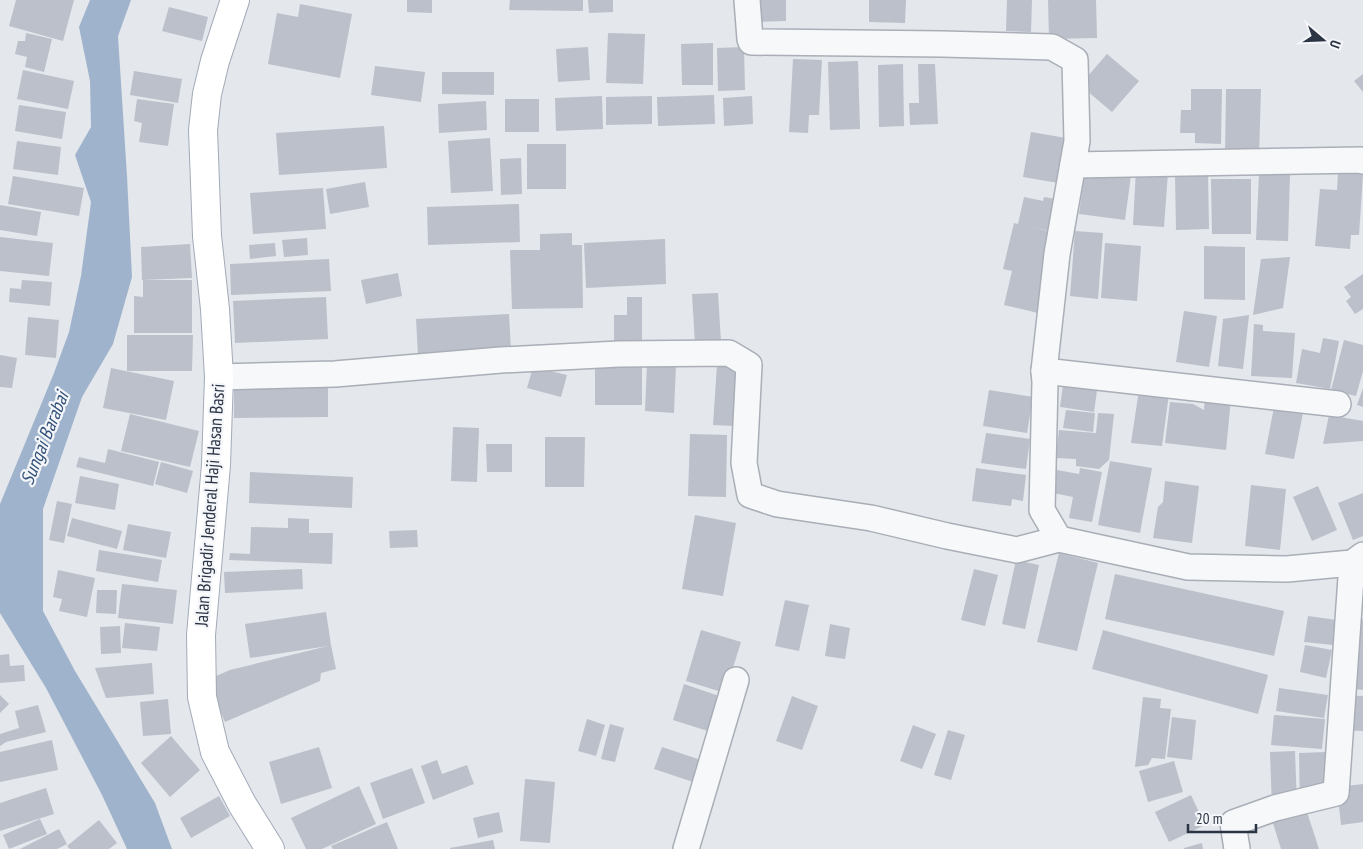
<svg xmlns="http://www.w3.org/2000/svg" width="1363" height="849" font-family="'PT Sans Narrow',sans-serif">
	<style>
		.water { fill: #9fb4cc }
		.building { fill: #bbc0ca }
		.lines { fill: none; stroke-linecap: round; stroke-linejoin: round }
		.minor-casing { stroke: #a9aeb7; stroke-width: 28 }
		.major-casing { stroke: #a3abb8; stroke-width: 30 }
		.minor { stroke: #f7f8fa; stroke-width: 25 }
		.major { stroke: #fff; stroke-width: 28 }
		.labels { text-anchor: middle; stroke-width: 4.5; stroke-linejoin: round; paint-order: stroke }
		.street-label { font-size: 18px; fill: #2b3445; stroke: #f4f6f9 }
		.water-label { font-size: 19px; font-style: italic; fill: #34527a; stroke: #f4f6f9 }
	</style>
	<rect width="100%" height="100%" fill="#e4e7ec"/>
	<polygon class="water" points="90,0 131,0 118,36 127,176 132,277 113,344 82,397 43,509 43,611 75,671 155,803 172,849 127,849 102,795 46,688 0,613 0,504 54,373 69,332 81,276 91,202 75,155 91,127 90,81 79,27"/>
	<g class="building">
		<polygon points="16,0 74,0 63,41 9,26"/>
		<polygon points="407,0 432,0 432,13 407,12"/>
		<polygon points="510,0 583,0 583,11 509,10"/>
		<polygon points="588,0 613,0 613,12 589,13"/>
		<polygon points="755,0 786,0 786,21 755,22"/>
		<polygon points="869,0 906,0 905,23 869,22"/>
		<polygon points="1007,0 1032,0 1031,32 1006,31"/>
		<polygon points="1048,0 1096,0 1097,38 1049,39"/>
		<polygon points="300,4 352,14 340,78 268,64 277,13 298,17"/>
		<polygon points="169,7 208,17 202,41 162,31"/>
		<polygon points="26,33 52,39 44,72 25,67 27,57 15,54 18,41 25,41"/>
		<polygon points="608,33 645,34 643,84 606,83"/>
		<polygon points="713,43 713,85 682,85 681,44"/>
		<polygon points="588,47 590,80 558,82 556,49"/>
		<polygon points="744,47 745,90 718,91 717,48"/>
		<polygon points="1107,54 1139,81 1112,112 1080,85"/>
		<polygon points="793,59 822,60 819,115 809,115 808,133 789,132"/>
		<polygon points="858,61 860,129 830,130 828,62"/>
		<polygon points="903,64 904,126 879,127 878,65"/>
		<polygon points="918,64 935,64 938,124 910,125 909,103 919,103"/>
		<polygon points="375,66 425,72 421,102 371,95"/>
		<polygon points="23,70 74,81 68,109 17,99"/>
		<polygon points="134,71 182,79 178,103 130,95"/>
		<polygon points="442,72 494,72 494,95 442,94"/>
		<polygon points="1363,74 1363,92 1354,81"/>
		<polygon points="1191,89 1222,89 1221,144 1195,143 1195,133 1180,133 1181,110 1191,110"/>
		<polygon points="1226,89 1261,89 1259,156 1225,156"/>
		<polygon points="714,95 715,124 658,126 657,97"/>
		<polygon points="602,96 603,129 556,131 555,98"/>
		<polygon points="652,96 652,124 606,125 606,97"/>
		<polygon points="752,96 753,124 724,126 723,98"/>
		<polygon points="137,99 174,104 168,146 139,142 142,123 134,121"/>
		<rect x="505" y="99" width="34" height="33"/>
		<polygon points="486,101 487,130 439,133 438,104"/>
		<polygon points="19,105 66,112 62,139 15,131"/>
		<polygon points="384,126 387,168 279,175 276,133"/>
		<polygon points="1031,132 1072,139 1064,184 1023,177"/>
		<polygon points="490,138 493,191 451,193 448,141"/>
		<polygon points="17,141 61,147 58,175 13,169"/>
		<rect x="527" y="144" width="39" height="45"/>
		<polygon points="521,158 522,194 501,195 500,159"/>
		<polygon points="1085,169 1131,175 1125,220 1079,214"/>
		<polygon points="1136,170 1168,172 1164,227 1133,225"/>
		<polygon points="1338,172 1363,174 1359,235 1351,235 1350,249 1315,246 1320,189 1337,190"/>
		<polygon points="1208,174 1209,229 1176,230 1175,175"/>
		<polygon points="1259,174 1290,174 1288,241 1256,240"/>
		<polygon points="13,176 84,188 79,216 8,204"/>
		<polygon points="1211,179 1251,179 1251,234 1212,234"/>
		<polygon points="365,182 369,207 330,214 326,189"/>
		<polygon points="323,188 326,229 253,234 250,193"/>
		<polygon points="1024,197 1043,201 1044,197 1062,200 1055,232 1030,227 1057,233 1038,313 1004,305 1012,271 1017,272 1003,269 1014,223 1018,224"/>
		<polygon points="519,204 520,242 428,245 427,207"/>
		<polygon points="0,205 41,212 37,236 0,230"/>
		<polygon points="1075,231 1103,233 1098,299 1070,296"/>
		<polygon points="572,233 572,245 582,245 583,308 512,309 510,250 540,250 540,234"/>
		<polygon points="0,237 53,243 49,276 0,271"/>
		<polygon points="307,238 308,255 284,257 282,240"/>
		<polygon points="665,239 666,284 586,288 584,243"/>
		<polygon points="275,243 276,256 250,259 249,245"/>
		<polygon points="1105,243 1141,246 1137,301 1101,298"/>
		<polygon points="190,244 192,278 142,280 141,247"/>
		<polygon points="1204,246 1245,247 1245,300 1204,299"/>
		<polygon points="1290,257 1283,308 1253,315 1261,259"/>
		<polygon points="329,259 331,291 231,295 230,264"/>
		<polygon points="398,273 402,296 366,304 361,280"/>
		<polygon points="1363,274 1363,309 1355,314 1346,301 1351,297 1344,287"/>
		<polygon points="22,280 52,282 50,306 9,302 10,288 21,289"/>
		<polygon points="143,280 192,280 192,333 134,333 134,296 143,297"/>
		<polygon points="718,293 721,342 695,344 692,294"/>
		<polygon points="326,297 328,339 235,343 233,301"/>
		<polygon points="627,297 642,297 642,349 614,349 614,315 627,315"/>
		<polygon points="1184,311 1217,316 1209,367 1176,362"/>
		<polygon points="509,314 511,351 418,356 416,319"/>
		<polygon points="1249,315 1243,369 1218,366 1223,319"/>
		<polygon points="28,317 59,320 56,358 25,355"/>
		<polygon points="1254,324 1263,325 1263,331 1295,333 1292,378 1251,376"/>
		<polygon points="127,335 193,335 192,371 127,371"/>
		<polygon points="1323,338 1339,341 1330,389 1296,383 1302,349 1320,353"/>
		<polygon points="1344,340 1363,345 1363,371 1356,396 1331,390"/>
		<polygon points="0,355 17,358 12,388 0,387"/>
		<polygon points="647,363 676,364 674,413 645,411"/>
		<rect x="595" y="365" width="47" height="40"/>
		<polygon points="717,365 738,366 734,426 713,425"/>
		<polygon points="533,367 567,375 561,397 527,388"/>
		<polygon points="111,368 174,381 166,420 103,408"/>
		<polygon points="1064,378 1098,383 1094,412 1060,407"/>
		<polygon points="328,384 328,417 234,418 234,385"/>
		<polygon points="1363,388 1363,407 1357,405"/>
		<polygon points="989,390 1033,397 1027,433 983,426"/>
		<polygon points="1139,390 1169,394 1162,446 1131,443"/>
		<polygon points="1205,396 1231,399 1226,450 1165,443 1170,402 1193,404 1204,410"/>
		<polygon points="1274,407 1303,413 1294,459 1265,454"/>
		<polygon points="1066,410 1095,413 1093,432 1063,428"/>
		<polygon points="1098,413 1114,414 1109,460 1099,469 1076,466 1076,459 1056,458 1059,430 1096,433"/>
		<polygon points="130,414 199,431 190,467 121,451"/>
		<polygon points="1329,415 1363,421 1363,441 1323,444"/>
		<polygon points="453,427 479,428 477,482 451,481"/>
		<polygon points="986,433 1030,439 1026,469 981,463"/>
		<polygon points="690,434 727,435 726,497 688,496"/>
		<polygon points="545,437 585,437 584,487 545,487"/>
		<polygon points="486,444 512,444 512,472 487,472"/>
		<polygon points="108,449 159,462 153,486 76,467 79,457 105,463"/>
		<polygon points="1110,461 1152,468 1140,533 1098,525"/>
		<polygon points="161,462 193,471 187,493 155,484"/>
		<polygon points="976,468 1026,475 1023,501 1012,499 1011,506 972,501"/>
		<polygon points="1080,468 1102,472 1092,522 1069,518 1073,497 1053,493 1057,470 1079,474"/>
		<polygon points="250,472 353,477 352,508 249,503"/>
		<polygon points="80,476 119,484 115,510 75,503"/>
		<polygon points="1165,481 1199,486 1192,543 1153,538 1158,507 1163,502"/>
		<polygon points="1251,485 1286,489 1280,550 1245,546"/>
		<polygon points="1318,486 1337,530 1312,541 1293,497"/>
		<polygon points="1363,493 1363,536 1353,540 1338,503"/>
		<polygon points="57,501 72,504 64,543 49,540"/>
		<polygon points="695,515 736,523 723,596 682,589"/>
		<polygon points="72,518 122,531 117,549 67,536"/>
		<polygon points="288,518 309,519 309,533 333,533 332,564 229,560 230,553 250,554 251,527 288,528"/>
		<polygon points="128,524 171,532 166,558 123,550"/>
		<polygon points="417,530 418,547 390,548 389,531"/>
		<polygon points="99,550 162,560 158,582 96,571"/>
		<polygon points="1059,553 1098,563 1077,651 1037,642"/>
		<polygon points="1016,560 1039,565 1025,629 1002,624"/>
		<polygon points="302,569 303,589 225,593 224,572"/>
		<polygon points="974,569 998,575 985,626 961,620"/>
		<polygon points="58,570 95,578 87,617 59,611 62,599 53,597"/>
		<polygon points="1115,574 1284,611 1274,656 1105,619"/>
		<polygon points="122,584 177,590 173,624 118,618"/>
		<polygon points="97,590 117,590 116,614 96,613"/>
		<polygon points="785,600 809,605 799,651 775,646"/>
		<polygon points="326,612 331,645 336,669 321,673 320,681 225,722 207,680 230,670 328,646 250,658 245,624"/>
		<polygon points="1308,616 1337,620 1333,645 1304,642"/>
		<polygon points="1340,616 1363,619 1363,690 1331,686"/>
		<polygon points="125,623 160,627 157,651 122,648"/>
		<polygon points="830,624 850,628 845,659 825,656"/>
		<polygon points="120,626 121,653 101,654 100,627"/>
		<polygon points="701,630 741,642 725,693 686,681"/>
		<polygon points="1103,630 1268,675 1258,714 1092,669"/>
		<polygon points="1305,645 1332,650 1326,678 1300,672"/>
		<polygon points="9,654 10,666 24,665 25,681 0,683 0,655"/>
		<polygon points="152,663 154,694 106,698 95,668"/>
		<polygon points="684,684 725,698 714,733 673,720"/>
		<polygon points="1279,688 1328,695 1324,718 1276,711"/>
		<polygon points="0,695 9,704 0,713"/>
		<polygon points="1342,695 1363,696 1363,731 1340,730"/>
		<polygon points="792,696 818,706 802,750 776,741"/>
		<polygon points="1143,697 1161,699 1160,708 1171,709 1165,759 1152,758 1148,765 1135,767"/>
		<polygon points="168,699 171,734 143,736 140,702"/>
		<polygon points="38,705 46,732 6,742 0,746 0,734 19,728 15,711"/>
		<polygon points="1274,715 1325,719 1322,749 1271,745"/>
		<polygon points="1172,717 1196,720 1192,760 1167,757"/>
		<polygon points="587,719 605,725 596,756 578,751"/>
		<polygon points="610,724 624,728 615,762 601,759"/>
		<polygon points="913,725 936,734 922,769 900,761"/>
		<polygon points="948,730 965,735 951,780 934,775"/>
		<polygon points="171,736 200,770 170,797 141,763"/>
		<polygon points="52,740 58,770 0,782 0,752"/>
		<polygon points="319,747 332,788 281,804 269,762"/>
		<polygon points="662,747 704,761 696,783 654,769"/>
		<polygon points="1295,751 1297,807 1272,808 1270,752"/>
		<polygon points="1326,752 1328,805 1300,806 1299,753"/>
		<polygon points="437,760 442,774 467,765 474,784 433,800 421,766"/>
		<polygon points="1174,761 1183,792 1148,802 1139,771"/>
		<polygon points="412,768 425,803 383,819 370,783"/>
		<polygon points="525,779 555,782 550,843 520,841"/>
		<polygon points="1363,784 1363,822 1341,825 1337,787"/>
		<polygon points="359,786 376,824 322,849 306,849 291,818"/>
		<polygon points="46,788 54,814 0,831 0,803"/>
		<polygon points="1191,795 1205,825 1169,842 1155,812"/>
		<polygon points="219,796 230,816 191,838 180,818"/>
		<polygon points="1306,809 1319,849 1281,849 1272,820"/>
		<polygon points="499,812 503,832 478,838 473,818"/>
		<polygon points="40,819 47,834 9,849 3,835"/>
		<polygon points="99,820 117,843 109,849 70,849 67,846"/>
		<polygon points="387,822 398,849 333,849 331,846"/>
		<polygon points="59,829 67,844 57,849 20,849"/>
		<polygon points="493,840 495,849 450,849 450,848"/>
		<polygon points="1202,843 1203,849 1184,849 1184,848"/>
	</g>
	<g class="lines">
		<defs>
			<g id="minor">
				<polyline points="747,0 750,39 751,42 942,44 1052,47 1075,60 1077,141 1057,254 1044,371 1045,382 1042,510 1059,539 1188,567 1287,569 1352,563 1363,555"/>
				<polyline points="1073,165 1361,160 1363,161"/>
				<polyline points="1044,371 1338,404"/>
				<polyline points="219,377 335,374 501,360 619,354 729,353 749,365 744,463 750,495 777,504 871,518 947,536 1017,550 1059,539"/>
				<polyline points="686,849 736,680"/>
				<polyline points="1237,849 1233,823 1275,808 1336,793 1352,563"/>
			</g>
			<polyline id="major" points="235,0 215,61 207,94 203,130 207,236 215,309 219,377 216,465 201,635 202,697 215,752 242,804 270,849"/>
		</defs>
		<use href="#minor" class="minor-casing"/>
		<use href="#major" class="major-casing"/>
		<use href="#minor" class="minor"/>
		<use href="#major" class="major"/>
	</g>
	<g class="labels">
		<g class="street-label">
			<text transform="translate(210 505) rotate(-86)" y="6">Jalan Brigadir Jenderal Haji Hasan Basri</text>
		</g>
		<g class="water-label">
			<text transform="translate(44 438) rotate(-68)" y="7">Sungai Barabai</text>
		</g>
	</g>
	<g transform="translate(1323 40) rotate(109)" stroke="#f4f6f9" stroke-width="4" paint-order="stroke">
	<path d="M0-4L9 19L0 12L-9 19Z" fill="#2b3445"/>
	<text y="-8" font-size="14" font-weight="bold" text-anchor="middle" fill="#2b3445">U</text>
	</g>
	<path d="M1188 824v8h68v-8" fill="none" stroke="#2b3445" stroke-width="2.5"/>
	<text x="1196" y="824" font-size="15" fill="#2b3445" stroke="#f4f6f9" stroke-width="4" paint-order="stroke">20 m</text>
</svg>
